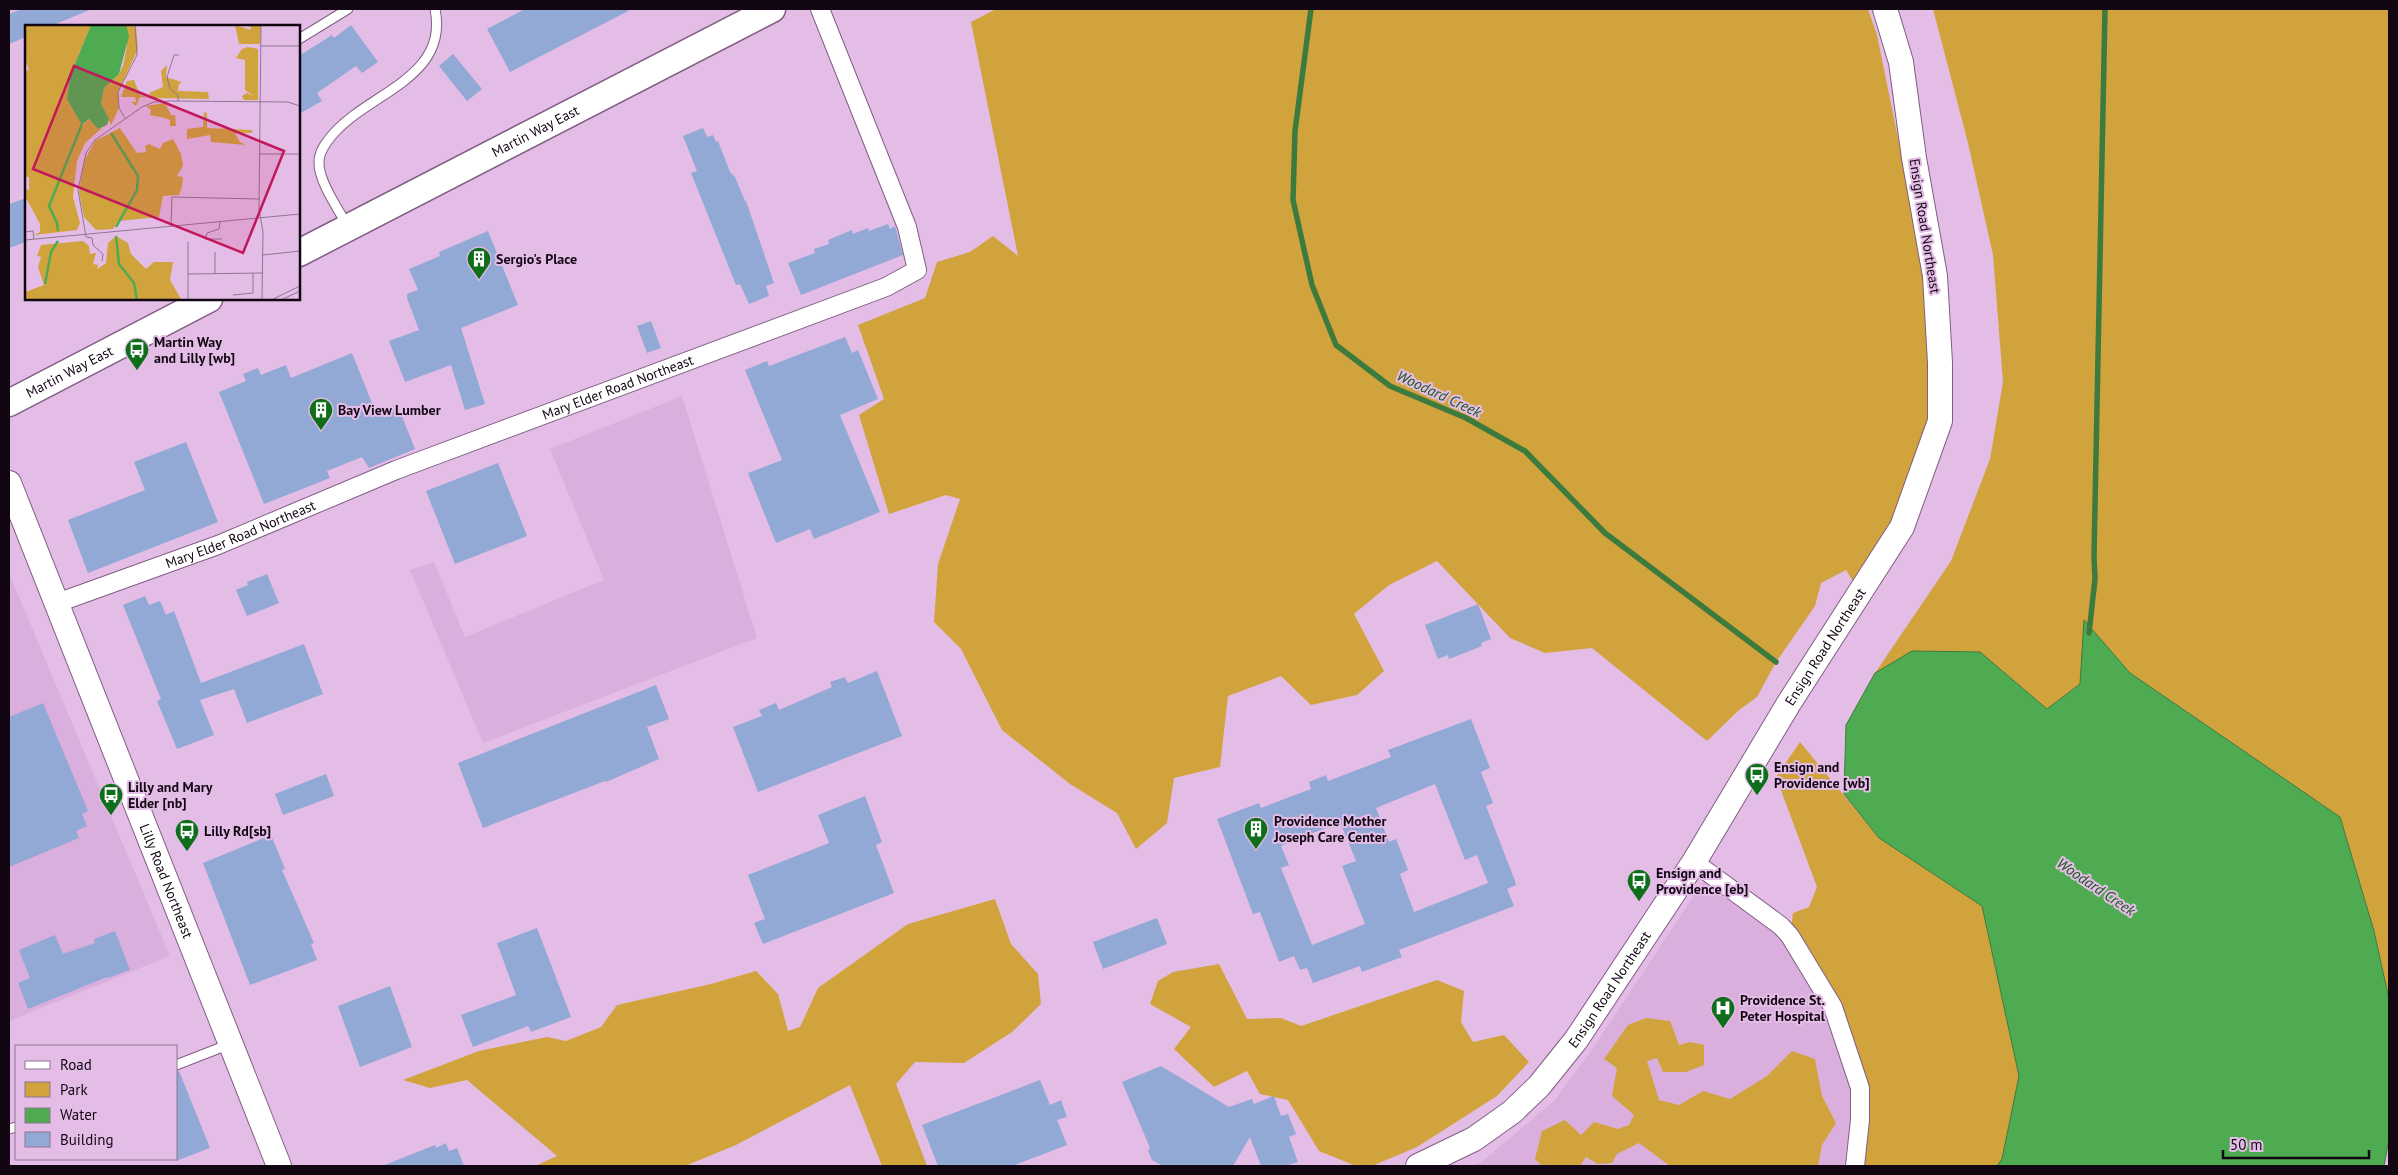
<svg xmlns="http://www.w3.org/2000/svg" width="2398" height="1175" font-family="'PT Sans',sans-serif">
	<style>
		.built { fill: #daafde }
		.green { fill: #d1a33c }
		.water { fill: #4fab51; stroke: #3d7a3e }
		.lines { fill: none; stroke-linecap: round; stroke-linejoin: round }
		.stream { stroke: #3d7a3e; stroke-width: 5.5 }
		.building { fill: #92a8d5; fill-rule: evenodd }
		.lane-casing { stroke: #805e83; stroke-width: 11 }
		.street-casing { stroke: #805e83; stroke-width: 20 }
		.secondary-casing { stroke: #805e83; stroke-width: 26 }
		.primary-casing { stroke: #805e83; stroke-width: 29 }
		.lane { stroke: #fff; stroke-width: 9 }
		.street { stroke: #fff; stroke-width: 18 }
		.secondary { stroke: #fff; stroke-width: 24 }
		.primary { stroke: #fff; stroke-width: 26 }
		.labels { text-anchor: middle; stroke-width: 4; stroke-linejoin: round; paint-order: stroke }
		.street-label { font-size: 14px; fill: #120613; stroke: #e4bde6 }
		.poi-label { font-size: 14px; font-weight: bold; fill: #120613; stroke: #e4bde6; text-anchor: start }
		.water-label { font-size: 15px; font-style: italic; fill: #1a581d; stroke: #e4bde6 }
		.inset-river { fill: none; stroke: #4fab51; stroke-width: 2.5 }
		.inset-road { fill: none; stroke: #907492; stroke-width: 1 }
		.view { fill: #c2185b; fill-opacity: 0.15; stroke: #c2185b; stroke-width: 2.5 }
		.inset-edge { fill: none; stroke: #120613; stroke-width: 2.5 }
	</style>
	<rect width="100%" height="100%" fill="#e4bde6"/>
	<g class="built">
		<polygon points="682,396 757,638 483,743 410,570 434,562 465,637 604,580 550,449"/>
		<polygon points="9,573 170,956 9,1021"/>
		<polygon points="1709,873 1781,926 1833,1007 1860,1088 1855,1166 1472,1166 1480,1163 1554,1101 1591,1051"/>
	</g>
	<g class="green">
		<polygon points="996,9 1868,9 1877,35 1927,281 1931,416 1901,512 1857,588 1846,570 1821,583 1815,606 1776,662 1757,697 1738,711 1707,741 1592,648 1545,653 1510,638 1437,561 1389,585 1354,614 1384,671 1357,695 1311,705 1281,676 1228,696 1220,767 1174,778 1167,823 1136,849 1117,813 1070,784 1002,730 961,649 934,622 938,564 960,499 946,495 889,514 859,415 884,399 858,325 925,298 937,262 970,252 993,236 1018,256 971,22"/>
		<polygon points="1933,9 2389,9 2389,999 2374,931 2340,817 2130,673 2085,621 2080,684 2047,709 1980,652 1875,673 1951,561 1990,459 2003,382 1993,255 1968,143"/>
		<polygon points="1800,742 1879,838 1982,906 2019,1076 2002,1160 1997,1166 1855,1166 1860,1120 1833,1007 1790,936 1793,913 1809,907 1817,887 1776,777"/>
		<polygon points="995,899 1011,944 1038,974 1041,1004 1012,1032 964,1063 915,1062 896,1084 927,1166 882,1166 850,1085 736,1145 685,1166 535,1166 557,1156 467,1080 430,1088 403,1080 479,1051 547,1037 566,1041 601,1027 617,1005 711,984 756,971 778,994 788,1031 800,1027 818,988 908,924"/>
		<polygon points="1219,964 1247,1019 1281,1018 1301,1026 1437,980 1464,991 1461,1022 1473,1042 1504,1035 1529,1062 1497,1096 1417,1147 1372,1166 1356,1166 1319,1151 1288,1100 1260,1094 1247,1071 1214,1087 1174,1049 1191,1027 1150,1004 1158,981 1173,972"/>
		<polygon points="1646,1018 1670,1021 1679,1045 1690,1042 1704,1045 1704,1065 1686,1072 1663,1072 1657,1058 1647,1061 1659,1100 1679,1105 1703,1091 1730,1099 1767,1076 1792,1051 1815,1059 1822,1096 1836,1123 1822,1145 1818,1166 1670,1166 1639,1143 1617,1154 1612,1163 1598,1164 1586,1157 1580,1166 1542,1166 1535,1159 1542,1131 1565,1120 1581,1135 1594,1122 1618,1129 1629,1125 1634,1115 1612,1096 1617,1068 1604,1059 1628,1025"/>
	</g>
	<polygon class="water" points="2084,620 2130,673 2340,817 2374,931 2389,999 2389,1139 2384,1166 1997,1166 2002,1159 2019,1076 1982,906 1879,838 1844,794 1846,725 1875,673 1912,651 1980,652 2047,709 2080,684"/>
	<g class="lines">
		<g class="stream">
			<polyline points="1311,9 1295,131 1293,200 1312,285 1336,345 1390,386 1466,418 1525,451 1605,533 1776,662"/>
			<polyline points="2089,633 2095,579 2094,556 2105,9"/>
		</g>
	</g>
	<g class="building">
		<polygon points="22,9 92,9 51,26 26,26 26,37 9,44 9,14"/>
		<polygon points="525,9 632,9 510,72 487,29"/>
		<polygon points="351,25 378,62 362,73 356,66 317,93 322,101 299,114 299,56 332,35 334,38"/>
		<polygon points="453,54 482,89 467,101 439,66"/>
		<polygon points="703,128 707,137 713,135 716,142 718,141 730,172 735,177 745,201 746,201 774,283 766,286 769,296 749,304 740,284 736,285 691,173 697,171 683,136"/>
		<polygon points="26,198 26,242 9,248 9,204"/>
		<polygon points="888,224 890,229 895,226 903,255 801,295 788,263 815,253 814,249 829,244 828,240 852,230 853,234 868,228 869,231"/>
		<polygon points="488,231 518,305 461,328 485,404 465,410 451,365 405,382 389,341 419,330 407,298 407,294 418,290 409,269 440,256 439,252"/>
		<polygon points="651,321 661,348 647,353 637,326"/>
		<polygon points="845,337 852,353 858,350 878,399 840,415 880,512 814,539 810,529 776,543 748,473 782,460 745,370 767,361 769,366"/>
		<polygon points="352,353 376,413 397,404 415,449 369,468 362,457 327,471 330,478 264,504 219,392 246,381 243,374 258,368 261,375 286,365 291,378"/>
		<polygon points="186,442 218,522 88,573 68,520 145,490 134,462"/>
		<polygon points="498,463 527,536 455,564 426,491"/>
		<polygon points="267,574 279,603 247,616 236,590 248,585 247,582"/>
		<polygon points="145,596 149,605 160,601 166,615 174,611 201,683 304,644 323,694 247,723 234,689 200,700 214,735 177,749 157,701 161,699 123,605"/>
		<polygon points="1478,604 1491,639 1481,643 1482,646 1449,659 1448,655 1438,659 1425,625"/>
		<polygon points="877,671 902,736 758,792 733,727 762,716 759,710 776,703 779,710 832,687 830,682 845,677 848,683"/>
		<polygon points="656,685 669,719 647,727 659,759 606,782 605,781 483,828 458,763"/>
		<polygon points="43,703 88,811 82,814 87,826 76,831 79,838 9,867 9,717"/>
		<path d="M1471 719 1490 768 1481 772 1493 803 1486 806 1515 881 1516 885 1507 889 1514 906 1399 950 1402 957 1362 972 1360 966 1313 983 1307 968 1300 970 1294 956 1279 962 1260 912 1253 914 1217 819 1259 803 1261 808 1311 789 1309 782 1326 775 1328 781 1391 757 1388 750ZM1435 784 1465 860 1477 855 1488 883 1414 912 1400 874 1408 870 1396 839 1389 842 1376 808ZM1340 822 1356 861 1342 866 1365 924 1312 945 1281 868 1289 865 1281 846Z"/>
		<polygon points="326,774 334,796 283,815 275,794"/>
		<polygon points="865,796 882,842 876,845 894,893 763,944 754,923 765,919 748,875 829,843 818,815"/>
		<polygon points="271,835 285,869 282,870 314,943 311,944 317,960 250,985 203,863"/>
		<polygon points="1157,918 1167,944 1103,969 1093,942"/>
		<polygon points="537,928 571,1017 531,1032 528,1026 473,1047 461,1015 516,995 497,943"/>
		<polygon points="115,931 130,970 108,978 107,977 28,1009 18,983 30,978 19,950 55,935 63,954 95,943 94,939"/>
		<polygon points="390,986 412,1047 360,1067 338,1006"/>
		<polygon points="1161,1066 1229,1107 1252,1099 1254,1104 1274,1096 1281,1116 1288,1114 1296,1134 1289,1137 1298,1162 1285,1166 1261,1166 1250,1137 1233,1166 1163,1166 1152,1160 1148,1151 1150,1148 1122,1082"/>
		<polygon points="176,1071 179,1071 210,1148 176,1161"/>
		<polygon points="1040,1080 1050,1105 1061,1100 1067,1117 1057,1120 1067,1145 1012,1166 938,1166 922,1125"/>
		<polygon points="446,1143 449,1151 457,1148 464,1166 382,1166 435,1145 436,1148"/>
	</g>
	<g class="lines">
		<defs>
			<g id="lane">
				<polyline points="299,39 348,9"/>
				<path d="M347 225C338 209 318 180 319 162 319 151 327 141 334 133 371 92 449 77 435 9"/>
				<polyline points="176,1065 230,1044"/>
				<polyline points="9,1129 16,1127"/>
			</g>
			<g id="street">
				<path id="s1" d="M57 603 218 545 396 470 886 287 917 270 907 227 820 9"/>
				<polyline points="1694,862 1781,926 1790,936 1833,1007 1860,1088 1860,1120 1855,1166"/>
			</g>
			<g id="secondary">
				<path id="s2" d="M9 483 279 1166"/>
				<path id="s3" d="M1418 1166 1474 1139 1512 1112 1539 1086 1576 1040 1694 862 1789 703 1902 527 1940 421V363L1935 276 1914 158 1901 62 1885 9"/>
			</g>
			<g id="primary">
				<path id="s4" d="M299 253 772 9"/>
				<path id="s5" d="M9 403 209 299"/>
			</g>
		</defs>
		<use href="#lane" class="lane-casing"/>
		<use href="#street" class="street-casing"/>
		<use href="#secondary" class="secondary-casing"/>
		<use href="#primary" class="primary-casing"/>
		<use href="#lane" class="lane"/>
		<use href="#street" class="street"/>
		<use href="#secondary" class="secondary"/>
		<use href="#primary" class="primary"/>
	</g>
	<defs>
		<symbol id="building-pin" viewBox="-11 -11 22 30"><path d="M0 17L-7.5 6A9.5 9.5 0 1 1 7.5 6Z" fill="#0f6e1a" stroke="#e4bde6"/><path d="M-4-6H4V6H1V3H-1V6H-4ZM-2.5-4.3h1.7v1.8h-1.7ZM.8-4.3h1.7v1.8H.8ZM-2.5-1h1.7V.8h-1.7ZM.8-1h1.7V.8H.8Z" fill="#fff"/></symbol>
		<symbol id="bus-pin" viewBox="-11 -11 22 30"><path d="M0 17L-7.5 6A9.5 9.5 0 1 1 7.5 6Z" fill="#0f6e1a" stroke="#e4bde6"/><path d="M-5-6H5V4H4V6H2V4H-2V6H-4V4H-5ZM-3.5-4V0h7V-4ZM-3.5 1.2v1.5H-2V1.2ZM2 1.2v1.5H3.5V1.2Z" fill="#fff"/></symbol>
		<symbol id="hospital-pin" viewBox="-11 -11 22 30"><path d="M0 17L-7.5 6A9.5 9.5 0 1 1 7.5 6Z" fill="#0f6e1a" stroke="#e4bde6"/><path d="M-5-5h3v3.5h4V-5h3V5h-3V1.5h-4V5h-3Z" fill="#fff"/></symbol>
	</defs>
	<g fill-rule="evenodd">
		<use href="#building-pin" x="465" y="245" width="28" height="38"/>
		<use href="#bus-pin" x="123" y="336" width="28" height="38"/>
		<use href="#building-pin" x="307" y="396" width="28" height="38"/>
		<use href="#bus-pin" x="1743" y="761" width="28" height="38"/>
		<use href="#bus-pin" x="97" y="781" width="28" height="38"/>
		<use href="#building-pin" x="1242" y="815" width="28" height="38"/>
		<use href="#bus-pin" x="173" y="817" width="28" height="38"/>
		<use href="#bus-pin" x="1625" y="867" width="28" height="38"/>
		<use href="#hospital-pin" x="1709" y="994" width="28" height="38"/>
	</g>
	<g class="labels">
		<g class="street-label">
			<text dy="5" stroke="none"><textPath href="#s4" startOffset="266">Martin Way East</textPath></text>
			<text transform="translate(1925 226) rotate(81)" y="5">Ensign Road Northeast</text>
			<text dy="5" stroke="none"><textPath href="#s5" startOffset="68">Martin Way East</textPath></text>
			<text dy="5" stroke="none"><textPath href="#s1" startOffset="601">Mary Elder Road Northeast</textPath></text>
			<text dy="5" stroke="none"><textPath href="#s1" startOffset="196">Mary Elder Road Northeast</textPath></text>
			<text dy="5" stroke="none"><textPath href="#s3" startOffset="671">Ensign Road Northeast</textPath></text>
			<text dy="5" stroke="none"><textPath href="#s2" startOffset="428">Lilly Road Northeast</textPath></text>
			<text dy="5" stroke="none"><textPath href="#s3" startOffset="266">Ensign Road Northeast</textPath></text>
		</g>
		<g class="poi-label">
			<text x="496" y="264">Sergio's Place</text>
			<text x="154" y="347">Martin Way<tspan x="154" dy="16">and Lilly [wb]</tspan></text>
			<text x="338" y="415">Bay View Lumber</text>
			<text x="1774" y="772">Ensign and<tspan x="1774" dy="16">Providence [wb]</tspan></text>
			<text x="128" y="792">Lilly and Mary<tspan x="128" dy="16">Elder [nb]</tspan></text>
			<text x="1274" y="826">Providence Mother<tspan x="1274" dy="16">Joseph Care Center</tspan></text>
			<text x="204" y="836">Lilly Rd[sb]</text>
			<text x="1656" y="878">Ensign and<tspan x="1656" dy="16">Providence [eb]</tspan></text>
			<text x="1740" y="1005">Providence St.<tspan x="1740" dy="16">Peter Hospital</tspan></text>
		</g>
		<g class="water-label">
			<text transform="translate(1439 394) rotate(25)" y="5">Woodard Creek</text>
			<text transform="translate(2096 887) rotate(34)" y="5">Woodard Creek</text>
		</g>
	</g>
	<g transform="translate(25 25)">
		<rect width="275" height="275" fill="#e4bde6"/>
		<path d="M0 0H66L45 51 42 74 58 100 64 94 73 104 77 103 60 118 52 136 48 172 55 198 52 205 9 210 15 207V199L0 171V166L4 164V152H0V47L4 44 0 35ZM100 0 111 2 113 24 93 67 94 83 86 100 76 79 79 63 94 49 98 41 102 21ZM210 0 226 5 225 0H236L235 19H214ZM223 22 233 24V75H219L217 71 222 68 229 71 220 65V35L211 33 217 24ZM142 40 141 52 157 57 154 59 153 66 183 67 184 74 128 73 124 68 138 62 136 46ZM109 55 115 70 124 73 115 72 111 81 106 77H111L110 72H96L102 56ZM140 78 146 90H150L151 101H145V95L140 93 125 90 126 85 121 81ZM179 87 182 88V103L227 105V108H210L215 117 221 120 186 117 185 110 162 114V104L178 102ZM95 103 112 128 121 127 120 121 124 119 135 124 138 118 148 114 156 129 158 141 152 151 158 152 157 162 154 170 138 171 134 192 93 196 88 204 71 205 59 192 54 167 59 136 70 116ZM91 211 103 218 106 229 121 244 129 237H148L145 255 156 274 0 275V267L19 260 13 242 16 232 12 231 16 220 58 216 64 221 65 229 71 228 68 239 73 240 72 244 81 238 83 218Z" fill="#d1a33c"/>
		<path d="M66 0H101L104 11 94 49 79 63 76 79 84 94 82 100 73 104 64 94 57 100 42 74 45 51Z" fill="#4fab51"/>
		<path class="inset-river" d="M86 108 113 151 112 165 91 202M33 206 32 198 24 181 57 99M91 211 94 239 109 258 112 275M20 259 26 227 33 216"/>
		<path class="inset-road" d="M236 0 234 184 238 207 237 275M235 21H275M153 76V70L145 64 142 52 149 30H154M100 93 94 83 93 67 112 30 110 0M235 129H275M195 196 194 204 182 208 180 214H197M146 201 147 172 234 174M0 207 8 206 9 214M67 213 61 212 53 165 61 128 70 115 117 82 129 77 146 76 263 77 275 81M67 213 68 220 78 229 77 236M0 215 275 189M163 217V275M238 230 275 226M163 249 238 248M190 249V227M208 270 228 268V248M246 275 275 261M256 275 275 266"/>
		<path class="view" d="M49 41 259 126 218 228 8 144Z"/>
		<rect width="275" height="275" class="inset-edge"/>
	</g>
	<rect width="2398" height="1175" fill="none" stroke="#120613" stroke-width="20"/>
	<rect x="15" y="1045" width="162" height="115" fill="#e4bde6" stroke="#907492"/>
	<rect x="25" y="1061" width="25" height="8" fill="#ffffff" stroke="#907492"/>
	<text x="60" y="1070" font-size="15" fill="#120613">Road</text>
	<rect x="25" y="1082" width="25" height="15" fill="#d1a33c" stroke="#907492"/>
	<text x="60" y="1095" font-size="15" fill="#120613">Park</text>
	<rect x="25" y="1108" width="25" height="15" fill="#4fab51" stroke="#907492"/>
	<text x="60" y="1120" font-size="15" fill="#120613">Water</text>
	<rect x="25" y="1132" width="25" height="15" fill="#92a8d5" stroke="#907492"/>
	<text x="60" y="1145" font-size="15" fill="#120613">Building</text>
	<path d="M2223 1150v8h146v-8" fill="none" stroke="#120613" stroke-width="2.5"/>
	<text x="2230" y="1150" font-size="15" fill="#120613" stroke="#e4bde6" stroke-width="4" paint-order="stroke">50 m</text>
</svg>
